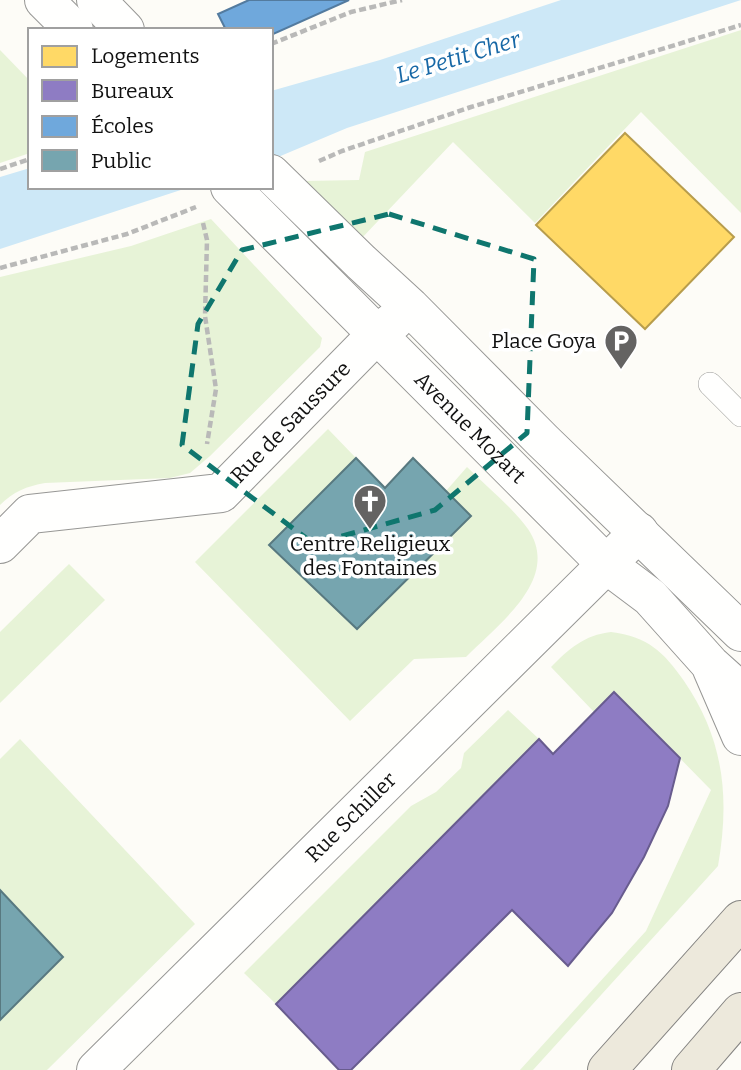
<svg xmlns="http://www.w3.org/2000/svg" width="741" height="1070" font-family="Bitter,serif">
	<style>
		.green { fill: #e7f3d7 }
		.water { fill: #cde8f7 }
		.homes { fill: #ffd966; stroke: #b89d4c; stroke-width: 2 }
		.offices { fill: #8e7cc3; stroke: #685c8e; stroke-width: 2 }
		.schools { fill: #6fa8dc; stroke: #537b9f; stroke-width: 2 }
		.public { fill: #76a5af; stroke: #587980; stroke-width: 2 }
		.lines { fill: none; stroke-linecap: round; stroke-linejoin: round }
		.lane-casing { stroke: #979795; stroke-width: 24 }
		.street-casing { stroke: #979795; stroke-width: 40 }
		.primary-casing { stroke: #858482; stroke-width: 40 }
		.path { stroke: #b9b9b8; stroke-width: 4.5; stroke-dasharray: 7 3.5; stroke-linecap: butt }
		.lane { stroke: #fffffe; stroke-width: 23 }
		.street { stroke: #fffffe; stroke-width: 38 }
		.primary { stroke: #ede9dc; stroke-width: 38 }
		.marked { fill: none; stroke: #0f766e; stroke-width: 5; stroke-dasharray: 14 9; stroke-linejoin: round }
		.labels { text-anchor: middle; stroke-width: 7; stroke-linejoin: round; paint-order: stroke }
		.poi-label { font-size: 21px; fill: #111; stroke: #fff; text-anchor: end }
		.street-label { font-size: 21px; fill: #111; stroke: #fff }
		.water-label { font-size: 23px; font-style: italic; fill: #1768a6; stroke: #fff }
	</style>
	<rect width="100%" height="100%" fill="#fdfcf7"/>
	<g class="green">
		<polygon points="741,30 741,213 641,112 535,223 453,142 360,240 304,181 359,180 365,152"/>
		<polygon points="0,50 30,81 30,153 0,163"/>
		<path d="M211 219 322 338 320 347 210 456 190 473 170 478 45 483C27 486 13 492 0 505V277L131 246Z"/>
		<path d="M328 429 356 458 269 545 471 516 446 491 467 467C485 485 514 509 528 529 562 579 497 625 466 657L414 659 350 721 195 562Z"/>
		<polygon points="69,564 105,600 0,703 0,632"/>
		<path d="M611 632C648 637 663 651 684 681 724 739 730 798 718 866L533 1070H520L646 931 711 790 615 692 594 712 551 667C569 649 584 635 611 632Z"/>
		<polygon points="508,710 539,739 276,1004 244,973 411,806 436,792 461,768 464,753"/>
		<polygon points="20,739 195,924 47,1070 0,1070 0,1020 63,957 0,890 0,759"/>
	</g>
	<g class="water">
		<polygon points="561,0 741,0 347,128 271,160 271,91 380,60"/>
		<polygon points="30,168 30,187 190,187 0,249 0,177"/>
	</g>
	<polygon class="homes" points="625,133 734,237 645,329 536,225"/>
	<polygon class="offices" points="614,692 680,758 668,806 644,857 612,913 568,966 512,910 351,1070 339,1070 276,1004 539,739 553,754"/>
	<polygon class="schools" points="249,0 349,0 271,35 271,30 226,30 218,14"/>
	<g class="public">
		<polygon points="356,458 385,488 413,458 471,516 357,629 269,545"/>
		<polygon points="0,890 63,957 0,1020"/>
	</g>
	<g class="lines">
		<defs>
			<polyline id="lane" points="710,384 741,415"/>
			<g id="street">
				<polyline points="44,0 74,30"/>
				<polyline points="96,0 125,30"/>
				<polyline points="271,174 361,262 410,307 543,441 741,632"/>
				<path id="s1" d="M230 187 606 564 650 597 710 664 741 692"/>
				<path id="s2" d="M0 544 30 514 221 493 376 335 395 320"/>
				<polyline points="712,669 741,736"/>
				<path id="s3" d="M96 1070 639 532"/>
			</g>
			<g id="primary">
				<polyline points="607,1070 741,920"/>
				<polyline points="691,1070 741,1012"/>
			</g>
		</defs>
		<use href="#lane" class="lane-casing"/>
		<use href="#street" class="street-casing"/>
		<use href="#primary" class="primary-casing"/>
		<g class="path">
			<polyline points="271,44 351,12 402,0"/>
			<polyline points="319,161 342,151 471,107 741,25"/>
			<polyline points="0,169 30,159"/>
			<polyline points="203,223 207,240 205,316 216,389 207,444"/>
			<polyline points="0,268 127,234 196,207"/>
		</g>
		<use href="#lane" class="lane"/>
		<use href="#street" class="street"/>
		<use href="#primary" class="primary"/>
	</g>
	<path class="marked" d="M389 214 534 259 527 433 435 510 314 544 182 445 198 324 242 250Z"/>
	<defs>
		<symbol id="parking-pin" viewBox="-11 -11 22 30"><path d="M0 17L-7.5 6A9.5 9.5 0 1 1 7.5 6Z" fill="#646362" stroke="#fff"/><path d="M-3.5-5.5H1a3.5 3.5 0 0 1 0 7H-1V5.5H-3.5ZM-1-3.4V-.6H.8a1.4 1.4 0 0 0 0-2.8Z" fill="#fff"/></symbol>
		<symbol id="church-pin" viewBox="-11 -11 22 30"><path d="M0 17L-7.5 6A9.5 9.5 0 1 1 7.5 6Z" fill="#646362" stroke="#fff"/><path d="M-1.2-6h2.4v3.5h3.3v2.4h-3.3V6h-2.4V-.1h-3.3v-2.4h3.3Z" fill="#fff"/></symbol>
	</defs>
	<g fill-rule="evenodd">
		<use href="#parking-pin" x="602" y="322" width="38" height="52"/>
		<use href="#church-pin" x="351" y="482" width="38" height="52"/>
	</g>
	<g class="labels">
		<g class="poi-label">
			<text x="596" y="348">Place Goya</text>
			<text x="370" y="551" text-anchor="middle">Centre Religieux<tspan x="370" dy="24">des Fontaines</tspan></text>
		</g>
		<g class="street-label">
			<text dy="7" stroke="none"><textPath href="#s2" startOffset="334">Rue de Saussure</textPath></text>
			<text dy="7" stroke="none"><textPath href="#s1" startOffset="340">Avenue Mozart</textPath></text>
			<text dy="7" stroke="none"><textPath href="#s3" startOffset="359">Rue Schiller</textPath></text>
		</g>
		<g class="water-label">
			<text transform="translate(458 57) rotate(-17)" y="8">Le Petit Cher</text>
		</g>
	</g>
	<rect x="28" y="28" width="245" height="161" fill="#ffffff" stroke="#a0a0a0" stroke-width="2"/>
	<rect x="42" y="46" width="35" height="21" fill="#ffd966" stroke="#a0a0a0" stroke-width="2"/>
	<text x="91" y="63" font-size="21" fill="#111111">Logements</text>
	<rect x="42" y="80" width="35" height="21" fill="#8e7cc3" stroke="#a0a0a0" stroke-width="2"/>
	<text x="91" y="98" font-size="21" fill="#111111">Bureaux</text>
	<rect x="42" y="116" width="35" height="21" fill="#6fa8dc" stroke="#a0a0a0" stroke-width="2"/>
	<text x="91" y="133" font-size="21" fill="#111111">Écoles</text>
	<rect x="42" y="150" width="35" height="21" fill="#76a5af" stroke="#a0a0a0" stroke-width="2"/>
	<text x="91" y="168" font-size="21" fill="#111111">Public</text>
</svg>
